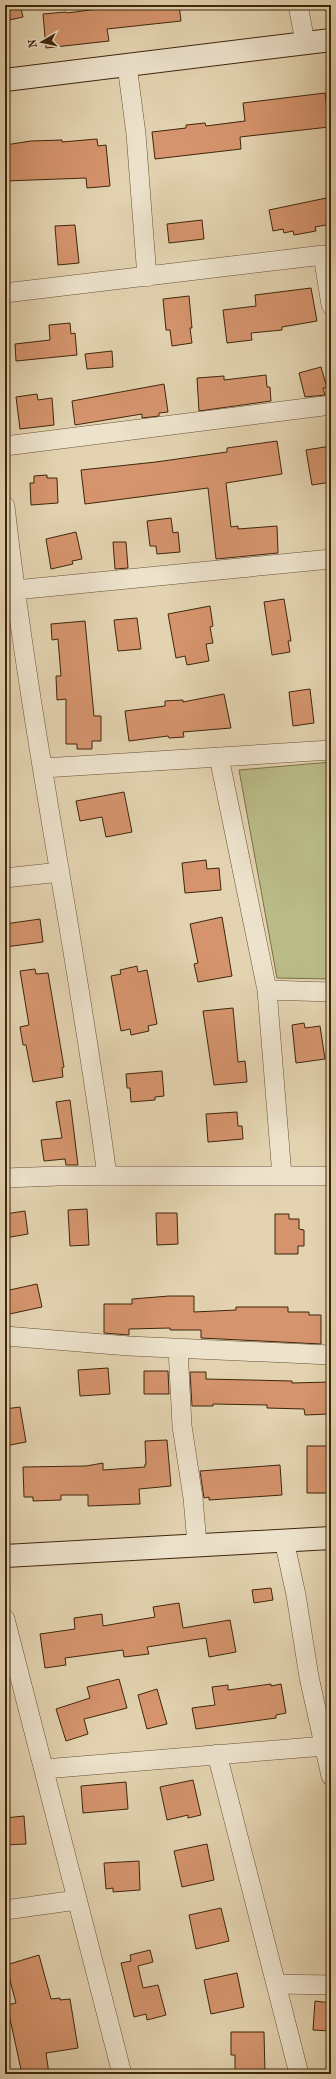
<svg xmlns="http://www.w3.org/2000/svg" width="336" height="2079" font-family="'IM FELL French Canon',serif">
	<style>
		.green { fill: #babb87; stroke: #7c7049 }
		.building { fill: #d5946d; stroke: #3f260b }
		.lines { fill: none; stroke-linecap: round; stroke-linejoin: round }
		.street-casing { stroke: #685134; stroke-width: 20 }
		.secondary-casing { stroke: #3f260b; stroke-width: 24 }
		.street { stroke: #ede2cc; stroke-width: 19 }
		.secondary { stroke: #ede2cc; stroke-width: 22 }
	</style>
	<rect width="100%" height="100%" fill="#e3d3b0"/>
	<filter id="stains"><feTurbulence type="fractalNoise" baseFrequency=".005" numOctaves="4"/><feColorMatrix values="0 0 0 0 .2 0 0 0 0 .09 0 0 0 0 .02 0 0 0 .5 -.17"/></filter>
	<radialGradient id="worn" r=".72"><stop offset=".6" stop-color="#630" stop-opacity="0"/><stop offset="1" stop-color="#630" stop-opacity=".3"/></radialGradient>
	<path class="green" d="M331 762V979L277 978 239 770Z"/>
	<path class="building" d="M5 5H20L23 17 5 21Z
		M128 5H179L181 21 107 29 109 41 46 48 43 14 66 12 67 13Z
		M325 93 329 127 240 137 241 149 155 159 152 132 186 128V125L205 123 206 126 245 121 243 103Z
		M97 139 98 146 106 145 110 186 87 188 86 178 5 181V145L31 141 62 140V142Z
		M331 197V224L315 227 316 231 294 235 293 231 284 233 283 229 273 231 269 210Z
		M202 220 204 239 169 243 167 224Z
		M75 225 79 263 58 265 55 226Z
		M311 288 317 321 282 327V330L251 333 252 340 227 343 223 310 256 306 255 295Z
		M189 296 192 328H190L192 343 172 346 170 330H166L163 299Z
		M70 323 71 334 75 333 77 355 16 361 15 344 50 340 49 325Z
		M112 351 113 367 87 369 85 354Z
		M321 367 327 388H323L325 395 305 397 299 373Z
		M266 375 267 387H270L271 401 199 411 197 378 224 376V380Z
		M164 384 168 412 159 413V416L142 418V414L75 425 72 401Z
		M37 394 38 400 52 398 54 425 20 429 16 397Z
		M277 441 282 474 226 483 231 527 238 526V529L277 526 278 553 216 559 208 488 85 504 81 470 156 462 227 452V448Z
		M331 446V482L312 485 306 450Z
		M47 475V478H57L58 503 31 505 30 483H34V476Z
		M171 518 173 533 178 532 180 552 157 554 156 546H150L147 521Z
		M76 532 82 559 72 561 73 564 51 569 46 539Z
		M113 542H126L128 568 115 569Z
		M284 599 291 641H288L290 652 272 655 264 602Z
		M210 606 213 626 210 627 213 643 206 644 209 661 187 665 185 656 176 658 168 614Z
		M137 618 141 649 118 651 114 620Z
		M85 621 94 716H101V741H92V749H77V744H66V699L57 700 56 676H61L58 639 52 640 51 624Z
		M310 689 314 723 293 726 289 692Z
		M224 694 231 728 183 732 184 737 169 738 168 736 129 741 125 711 165 706V701L183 700V702Z
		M124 792 132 832 106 837 102 817 80 821 76 801Z
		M206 860 207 869 219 868 221 890 185 893 182 863Z
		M222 917 232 976 198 982 194 964 198 963 190 924Z
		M40 919 43 942 5 947V924Z
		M137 966 138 972 147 970 157 1024 148 1026 149 1031 131 1035 130 1029 121 1031 111 976 121 974 120 970Z
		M35 969 36 974 48 973 64 1067 62 1068 63 1077 33 1082 26 1045H23L20 1027 29 1025 20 971Z
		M233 1008 238 1062 245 1061 247 1082 214 1085 203 1011Z
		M304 1023 305 1028 320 1026 325 1059 296 1063 292 1025Z
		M162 1071 164 1096 155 1097V1100L131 1102 130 1088H127L126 1074Z
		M70 1100 78 1165H66L65 1159 44 1161 41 1140 62 1138 56 1102Z
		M237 1112 238 1126H242L243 1139 208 1142 206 1114Z
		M87 1209 89 1245 70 1246 68 1210Z
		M25 1211 28 1234 5 1238V1214Z
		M156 1213H177L178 1244 157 1245Z
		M275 1214H289V1219H299V1229L304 1230V1246H298V1254H275Z
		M37 1284 42 1307 5 1315V1291Z
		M169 1296H194V1312L236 1310V1307H288V1312H309V1315H321V1344L201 1338V1330H170V1328L129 1329V1335L104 1333V1304H132V1299Z
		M108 1368 110 1394 80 1396 78 1370Z
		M144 1371H168L169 1394H144Z
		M190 1372H206V1379L292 1381V1383L331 1382 329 1414 305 1415 304 1409 267 1408V1405L213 1404V1406H192Z
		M20 1407 26 1442 5 1446V1409Z
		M167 1440 171 1486 139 1489 140 1504 88 1506V1495H61V1500L33 1501V1497H24L23 1467 86 1466 103 1463V1470L145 1467V1464H146L145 1441Z
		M307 1446H328L327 1493H307Z
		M280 1465 282 1495 209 1500V1497L204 1498 200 1471Z
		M271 1588 273 1600 254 1603 252 1590Z
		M179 1603 183 1628 230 1620 236 1652 209 1657 206 1638 147 1647 149 1654 124 1657 123 1650 65 1658 66 1665 45 1668 40 1634 75 1629 74 1618 102 1614 103 1626 155 1617 153 1607Z
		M119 1679 127 1708 84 1719 88 1734 66 1741 56 1709 90 1698 87 1687Z
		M271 1684V1686L281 1684 286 1713 276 1715V1718L196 1729 192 1708 215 1705 212 1687 228 1685V1690Z
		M157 1689 167 1724 147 1729 138 1695Z
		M193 1780 201 1815 188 1818V1815L167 1820 160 1787Z
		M126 1782 128 1809 83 1813 81 1786Z
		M24 1816 26 1844 5 1845V1818Z
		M207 1844 214 1880 182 1887 174 1851Z
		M139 1861 140 1890 113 1892V1888L106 1889 104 1863Z
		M221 1908 229 1941 196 1949 189 1915Z
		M150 1950 153 1962 138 1966 143 1988 158 1985 166 2015 147 2020 146 2014 134 2017 121 1963 131 1961 130 1955Z
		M39 1955 51 1999 60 1998V2000L70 1999 78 2048 46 2053 49 2074H22L7 2005 16 2003 6 1965Z
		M237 1973 244 2007 211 2014 204 1980Z
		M315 2001 331 2003V2031L313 2030Z
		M231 2032H264L265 2074H235V2055H231Z"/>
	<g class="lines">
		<g class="street-casing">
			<path id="street" d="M298 5 305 42
				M127 65 136 134 147 277
				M5 293 323 255 331 305
				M5 446 331 405
				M5 506C30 731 78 952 107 1176
				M5 591 331 559
				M219 757 267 990 282 1176
				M43 768 331 750
				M5 878 60 872
				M267 990 331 992
				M5 1178 58 1176H331
				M5 1336 129 1346 331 1355
				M178 1348 182 1426 193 1498 197 1544
				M284 1540 296 1595 309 1677 331 1776
				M5 1619 122 2074
				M217 1754 299 2074
				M44 1769 325 1746
				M5 1910 77 1900
				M276 1984 331 1985"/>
		</g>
		<g class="secondary-casing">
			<path id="secondary" d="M5 80 331 40
				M5 1556 331 1538"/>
		</g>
		<use href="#street" class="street"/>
		<use href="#secondary" class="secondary"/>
	</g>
	<rect width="336" height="2079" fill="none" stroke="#e3d3b0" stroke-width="20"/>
	<rect x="6" y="6" width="324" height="2067" fill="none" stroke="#3f260b" stroke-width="2"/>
	<rect x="10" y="10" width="316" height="2059" fill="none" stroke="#3f260b"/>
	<g transform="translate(42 42) rotate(261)" stroke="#ede2cc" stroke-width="3" paint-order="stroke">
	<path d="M0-3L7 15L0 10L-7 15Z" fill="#3f260b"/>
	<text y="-6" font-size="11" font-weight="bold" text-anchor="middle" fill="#3f260b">N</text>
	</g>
	<rect width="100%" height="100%" filter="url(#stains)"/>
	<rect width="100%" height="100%" fill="url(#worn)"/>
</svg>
